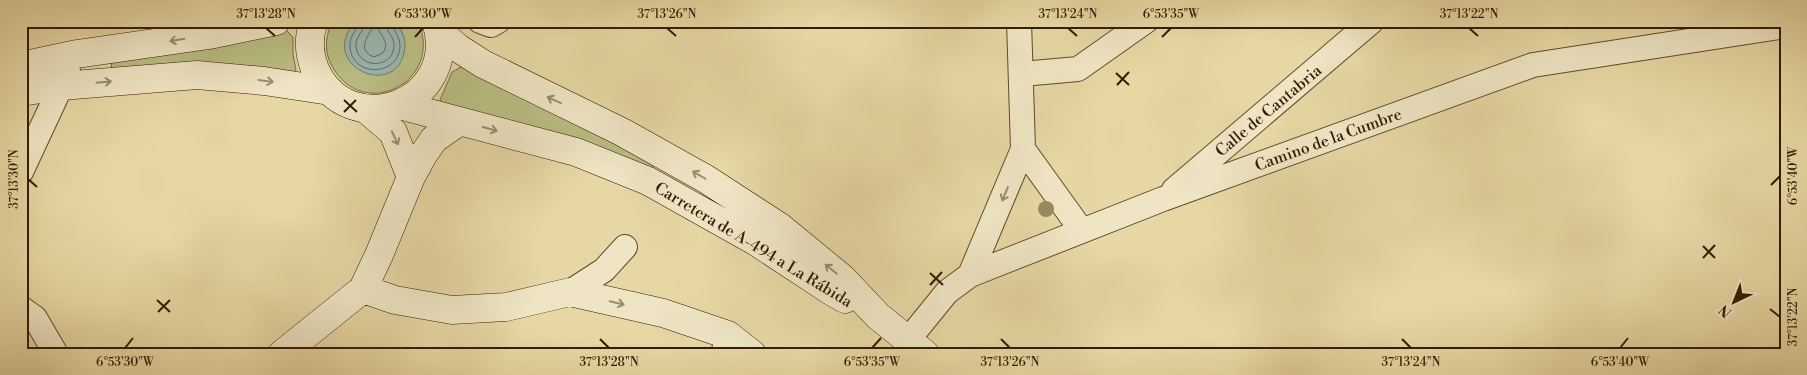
<svg xmlns="http://www.w3.org/2000/svg" width="1807" height="375" font-family="'Libre Bodoni',serif">
	<style>
		.green { fill: #b9bd83; stroke: #766c42 }
		.water { fill: #9ab7b1; stroke: #70796a }
		.lines { fill: none; stroke-linecap: round; stroke-linejoin: round }
		.shore { stroke: #666a58; stroke-width: 1 }
		.street-casing { stroke: #5f4b29; stroke-width: 26 }
		.secondary-casing { stroke: #321c00; stroke-width: 29 }
		.street { stroke: #efe5c4; stroke-width: 24 }
		.secondary { stroke: #efe5c4; stroke-width: 28 }
		.tree { fill: #998b5f }
		.oneway { stroke: #9a8b6c }
		.ticks { fill: none; stroke: #321c00; stroke-width: 2 }
		.labels { text-anchor: middle; stroke-width: 4; stroke-linejoin: round; paint-order: stroke }
		.street-label { font-size: 16px; fill: #321c00; stroke: #efe5c4 }
		.neatline { fill: none; stroke: #321c00; stroke-width: 2 }
		.ticks-label { font-size: 12px; text-anchor: middle; fill: #321c00 }
	</style>
	<rect width="100%" height="100%" fill="#e6d7a4"/>
	<filter id="stains"><feTurbulence type="fractalNoise" baseFrequency=".004" numOctaves="4"/><feColorMatrix values="0 0 0 0 .2 0 0 0 0 .09 0 0 0 0 .02 0 0 0 .5 -.17"/></filter>
	<radialGradient id="worn" r=".72"><stop offset=".6" stop-color="#630" stop-opacity="0"/><stop offset="1" stop-color="#630" stop-opacity=".3"/></radialGradient>
	<path class="green" d="M333 21H418C445 82 362 123 332 66 324 52 325 35 333 21Z
		M286 30 293 37V54L296 70 291 78 111 71 112 60Z
		M463 66 652 160 654 175 445 108 440 100 452 72Z"/>
	<path class="water" d="M356 21H394C403 31 407 40 404 53 393 100 316 64 356 21Z"/>
	<g class="lines">
		<path class="shore" d="M359 21C358 30 349 36 350 46 351 78 399 77 400 46 400 35 392 30 391 21
			M365 21C365 31 355 36 356 47 359 69 392 69 394 47 395 36 385 31 384 21
			M374 25 377 26C381 37 390 42 383 53L374 57C356 50 368 36 374 25Z"/>
		<g class="street-casing">
			<path id="street" d="M480 21 491 25 498 21
				M1022 74 1078 69 1146 21
				M1023 149 1082 231
				M21 172 68 71
				M1174 190 1372 21
				M970 275 1023 149 1019 21
				M570 292 604 270 625 247
				M21 308 35 318 56 354
				M908 340 947 292 970 275 1163 199 1533 65 1786 26
				M723 354 728 335"/>
		</g>
		<g class="secondary-casing">
			<path id="secondary" d="M314 21C308 37 309 54 315 69 347 144 462 104 436 21
				M440 32 458 48 483 64 622 132 706 179 780 227 842 278 878 316 925 354
				M21 66 77 54 209 35 276 21
				M21 92 61 86 197 75 264 81 330 91
				M399 105 576 152 648 181 755 241 831 291 845 299
				M366 109 393 132 411 177
				M363 289 395 300 452 310 506 307 570 292 663 313 728 335 752 354
				M282 354 363 289 379 255 411 177 423 155 434 139 460 121"/>
		</g>
		<use href="#street" class="street"/>
		<use href="#secondary" class="secondary"/>
	</g>
	<circle class="tree" cx="1046" cy="209" r="8"/>
	<defs><path id="oneway-shaft" d="M-6 0H5M1.5-3L5.5 0L1.5 3" fill="none" stroke-width="1.6" stroke-linecap="round" stroke-linejoin="round" transform="scale(1.25)"/></defs>
	<g class="oneway">
		<use href="#oneway-shaft" transform="translate(177 40) rotate(171)"/>
		<use href="#oneway-shaft" transform="translate(266 81) rotate(8)"/>
		<use href="#oneway-shaft" transform="translate(104 82) rotate(-5)"/>
		<use href="#oneway-shaft" transform="translate(554 100) rotate(-155)"/>
		<use href="#oneway-shaft" transform="translate(490 129) rotate(15)"/>
		<use href="#oneway-shaft" transform="translate(395 138) rotate(65)"/>
		<use href="#oneway-shaft" transform="translate(699 175) rotate(-150)"/>
		<use href="#oneway-shaft" transform="translate(1005 194) rotate(113)"/>
		<use href="#oneway-shaft" transform="translate(831 269) rotate(-141)"/>
		<use href="#oneway-shaft" transform="translate(617 303) rotate(13)"/>
	</g>
	<path class="ticks" d="M266 28 275 36M667 28 676 36M1068 28 1077 36M1469 28 1478 36M415 37 423 28M1162 37 1171 28M1116 73 1129 85M1117 85 1129 72M344 100 357 112M344 112 356 100M28 179 37 187M1771 185 1780 176M1703 246 1715 258M1703 258 1715 245M930 273 943 285M930 285 942 272M157 300 170 312M1770 309 1780 317M158 312 170 300M600 339 609 348M1001 339 1010 348M1402 339 1411 348M125 348 133 338M872 348 881 338M1620 348 1628 338"/>
	<g class="labels">
		<g class="street-label">
			<text transform="translate(1268 110) rotate(-40)" y="6">Calle de Cantabria</text>
			<text transform="translate(1328 139) rotate(-20)" y="6">Camino de la Cumbre</text>
			<text transform="translate(754 244) rotate(31)" y="6">Carretera de A-494 a La Rábida</text>
		</g>
	</g>
	<rect width="1807" height="375" fill="none" stroke="#e6d7a4" stroke-width="55"/>
	<g transform="translate(1734 302) rotate(223)" stroke="#efe5c4" stroke-width="4" paint-order="stroke">
	<path d="M0-4L9 19L0 12L-9 19Z" fill="#321c00"/>
	<text y="-8" font-size="14" font-weight="bold" text-anchor="middle" fill="#321c00">N</text>
	</g>
	<rect x="28" y="28" width="1752" height="320" class="neatline"/>
	<g class="ticks-label">
		<text x="266" y="18">37°13'28"N</text>
		<text x="423" y="18">6°53'30"W</text>
		<text x="667" y="18">37°13'26"N</text>
		<text x="1068" y="18">37°13'24"N</text>
		<text x="1171" y="18">6°53'35"W</text>
		<text x="1469" y="18">37°13'22"N</text>
		<text transform="translate(1793 176) rotate(-90)" y="4">6°53'40"W</text>
		<text transform="translate(14 179) rotate(-90)" y="4">37°13'30"N</text>
		<text transform="translate(1793 317) rotate(-90)" y="4">37°13'22"N</text>
		<text x="125" y="366">6°53'30"W</text>
		<text x="609" y="366">37°13'28"N</text>
		<text x="872" y="366">6°53'35"W</text>
		<text x="1010" y="366">37°13'26"N</text>
		<text x="1411" y="366">37°13'24"N</text>
		<text x="1620" y="366">6°53'40"W</text>
	</g>
	<rect width="100%" height="100%" filter="url(#stains)"/>
	<rect width="100%" height="100%" fill="url(#worn)"/>
</svg>
